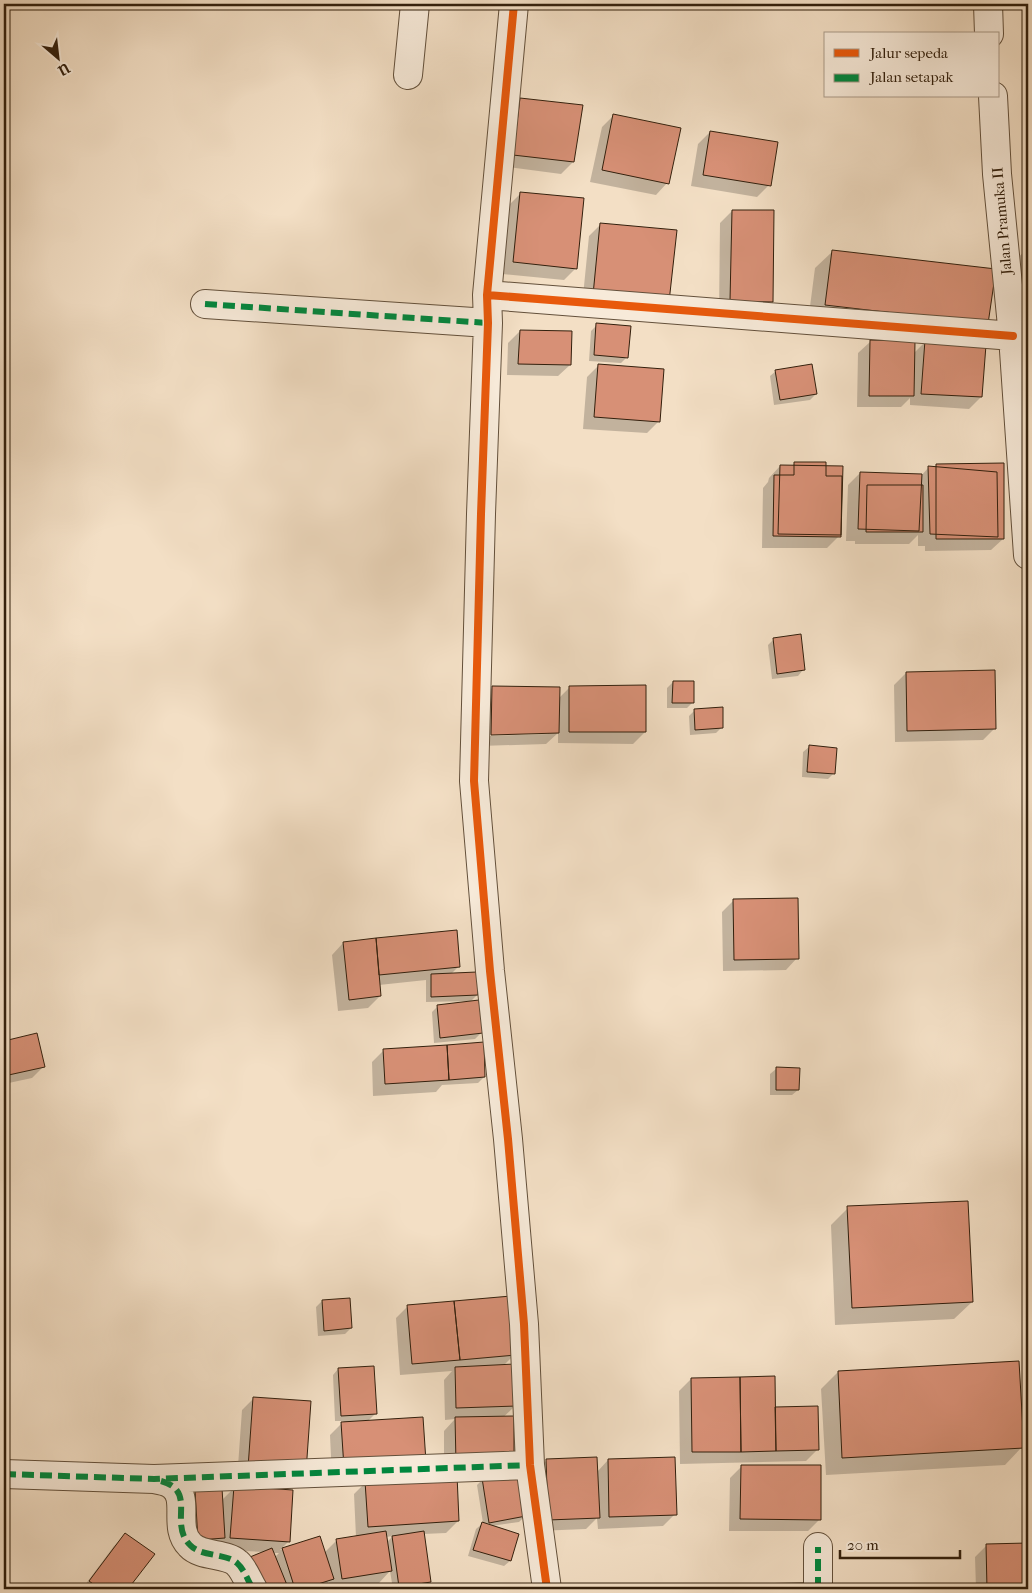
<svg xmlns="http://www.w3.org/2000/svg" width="1032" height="1593" font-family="'IM FELL French Canon',serif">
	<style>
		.shadow { fill: #0003; fill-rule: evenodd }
		.building { fill: #d79076; stroke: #33200d }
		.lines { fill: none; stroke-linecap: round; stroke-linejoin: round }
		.minor-casing { stroke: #63503b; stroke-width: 30 }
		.minor { stroke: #f7ead9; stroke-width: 28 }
		.quiet { stroke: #00873e; stroke-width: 6; stroke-dasharray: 12 6; stroke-linecap: butt }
		.cycleway-casing { stroke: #f7ead9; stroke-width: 11 }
		.cycleway { stroke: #e8590c; stroke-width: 8 }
		.labels { text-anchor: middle; stroke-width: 4.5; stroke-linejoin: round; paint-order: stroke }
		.street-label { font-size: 15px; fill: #33200d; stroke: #f7ead9 }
	</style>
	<rect width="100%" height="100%" fill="#f3dfc5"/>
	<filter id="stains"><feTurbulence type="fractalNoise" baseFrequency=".004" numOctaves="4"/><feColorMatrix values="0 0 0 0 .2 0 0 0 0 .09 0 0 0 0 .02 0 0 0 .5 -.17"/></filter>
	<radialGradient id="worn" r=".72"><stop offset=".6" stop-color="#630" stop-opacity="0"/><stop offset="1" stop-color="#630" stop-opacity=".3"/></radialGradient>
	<path class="shadow" d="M521 99 573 162 561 174 501 166 509 111Z
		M614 115 667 183 656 195 590 182 602 127Z
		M710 132 769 185 757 197 691 186 698 144Z
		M521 193 576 268 564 280 502 274 509 205Z
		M732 211 772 301 760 313H719L720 223Z
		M601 224 676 232 582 306 589 236Z
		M1028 247V292H1017V259Z
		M833 251 987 324 808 322 815 268Z
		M1021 311H1028V345H1017Z
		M597 325 627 357 621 363 589 361 591 331Z
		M520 331 570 365 558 376 507 375 508 343Z
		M926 341 984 346 981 397 969 409 910 405V398L901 407H857L858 353 870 342 914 353Z
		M599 365 659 421 647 433 583 429 587 377Z
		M776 371 816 394 810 400 774 405 770 376Z
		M795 463 839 536 827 548H762L763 488 768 482 769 478 780 466 791 467Z
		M937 465 1003 539 991 550 925 551V546H918V535L909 544H855V541H846L848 485 860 473 921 476 928 468H933Z
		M774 639 803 670 798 676 772 679 768 645Z
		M906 673 995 728 983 740 895 742 894 685Z
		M673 682 693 702 687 708H667V688Z
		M493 687 559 698 570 687 645 732 633 744 558 743V733L546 744 480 746 481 699ZM548 732V734L485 736V734Z
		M695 710 722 727 716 733 690 735 689 716Z
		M809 747 834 773 828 779 802 777 803 752Z
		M734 900 797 958 786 970 723 971 722 912Z
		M343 943 459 966 450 975 477 995 471 1001 426 1002V980L379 985 380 996 368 1008 338 1011 332 955Z
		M438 1006 481 1033 475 1039 434 1043 432 1012Z
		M37 1034 44 1066 32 1078 4 1084V1042Z
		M384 1050 484 1077 478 1083 442 1085 436 1092 373 1096 372 1062Z
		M776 1069 798 1090 792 1095H770V1074Z
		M848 1208 972 1302 954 1319 835 1325 831 1225Z
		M322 1301 351 1328 345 1334 318 1336 316 1307Z
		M408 1306 514 1355 503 1366 515 1406 444 1474V1431L455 1419 445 1420 444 1380 452 1371 400 1375 396 1318Z
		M338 1369 376 1413 368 1421 332 1480 330 1435 344 1421H335L333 1375Z
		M838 1372 1022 1447 1005 1465 826 1475 821 1389Z
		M691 1379 773 1408 818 1449 806 1461 680 1464 679 1391Z
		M254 1398 304 1472 237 1480 242 1410Z
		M547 1460 597 1472 608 1460 675 1514 663 1526 598 1529 597 1518 586 1529 537 1531 535 1472Z
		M742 1466 820 1519 808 1531H729L730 1478Z
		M483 1479 525 1516 519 1522 491 1526 518 1534 510 1561 504 1566 468 1556 476 1529 483 1523 477 1485Z
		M366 1482 458 1521 446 1533 423 1534 429 1582 423 1588 393 1589 390 1571 379 1583 337 1589H330L329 1582 322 1589H255L265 1552 219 1550 193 1546 190 1497 196 1491 221 1501 234 1488 289 1541 280 1550 319 1537 324 1553 337 1540 356 1537 354 1494ZM393 1536 387 1542 386 1537ZM272 1553H279L274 1558Z
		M126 1534 153 1554 127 1589H82L114 1546Z
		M1027 1544 1028 1589H976L975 1557 987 1545Z
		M804 1584V1589H681L684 1586Z"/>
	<path class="building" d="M520 98 583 105 574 162 513 155Z
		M613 114 681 128 669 184 602 170Z
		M710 131 778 142 771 186 703 175Z
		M520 192 584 198 577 269 513 262Z
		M732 210H774L773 302 730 301Z
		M600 223 677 230 669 302 593 295Z
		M832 250 996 269 988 324 825 305Z
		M1021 309H1028V340H1022Z
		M596 323 631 326 628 358 594 355Z
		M520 330 572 331 571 365 518 364Z
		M870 340 915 341 914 396H869Z
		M925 340 986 345 982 397 921 394Z
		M598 364 664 369 660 422 594 417Z
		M812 364 817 394 780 400 775 370Z
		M794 462H826V476H842L841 537 773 536 774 475H794Z
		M1004 463V539H936V464Z
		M780 465 843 466 841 535 778 534Z
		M928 466 997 472 998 537 930 534Z
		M860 472 922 474 919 531 858 529Z
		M867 485H923V532H866Z
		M801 634 805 670 777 674 773 638Z
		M995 670 996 729 907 731 906 672Z
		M673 681H694V703H672Z
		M646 685V732H569V686Z
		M492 686 560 687 559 733 491 735Z
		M723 707V728L695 730 694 709Z
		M809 745 837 748 835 774 807 772Z
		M798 898 799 959 734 960 733 899Z
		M457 930 460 967 379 975 376 938Z
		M376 938 381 996 349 1000 343 942Z
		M477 972 478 995 431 997V974Z
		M479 1000 483 1033 440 1038 437 1005Z
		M37 1033 45 1067 4 1076V1041Z
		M484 1042 485 1077 449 1080 447 1045Z
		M447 1045 449 1080 385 1084 383 1049Z
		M776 1067 800 1068 799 1090H776Z
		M968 1201 973 1302 852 1308 847 1206Z
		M511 1296 516 1355 460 1360 454 1301Z
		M350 1298 352 1328 324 1331 322 1300Z
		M454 1301 460 1360 412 1364 407 1305Z
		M1019 1361 1024 1448 842 1458 838 1371Z
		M515 1364 517 1406 456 1408 455 1367Z
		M374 1366 377 1414 341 1416 338 1368Z
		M775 1376 776 1451 741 1452 740 1377Z
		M740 1377 741 1452H692L691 1378Z
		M253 1397 311 1401 306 1472 248 1468Z
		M818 1406 819 1450 776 1451 775 1407Z
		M514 1416V1462L456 1463 455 1417Z
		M423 1417 426 1462 344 1468 341 1422Z
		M597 1457 600 1518 548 1520 546 1459Z
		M675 1457 677 1515 609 1517 608 1459Z
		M741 1465H821V1520L740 1519Z
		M519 1471 526 1516 489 1523 482 1478Z
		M457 1475 459 1521 368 1527 365 1481Z
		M234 1486 293 1490 290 1542 230 1538Z
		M222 1488 225 1538 198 1540 195 1490Z
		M482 1522 519 1534 511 1561 473 1550Z
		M386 1531 392 1571 342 1579 336 1539Z
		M424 1531 431 1582 399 1587 392 1536Z
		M125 1533 155 1554 128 1589H100L89 1581Z
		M320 1536 334 1579 302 1589H295L282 1548Z
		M1028 1543V1589H987L986 1544Z
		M272 1548 287 1585 276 1589H262L250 1557Z
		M805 1583V1589H684V1585Z"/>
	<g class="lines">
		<g class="minor-casing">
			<path id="minor" d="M514 4 487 295 488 323 481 514 474 781 490 971 508 1139 524 1324 530 1465 547 1589
				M988 4 989 34
				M408 75 415 4
				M993 96 997 174 1013 336 1028 555
				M487 295 1013 336
				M205 304 488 323
				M4 1474 154 1479 530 1465
				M154 1479C159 1480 167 1481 172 1485 191 1498 172 1527 190 1545 201 1557 226 1553 237 1563 244 1569 248 1581 253 1589
				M818 1589V1547"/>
		</g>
		<use href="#minor" class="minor"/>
		<path class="quiet" d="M205 304 488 323
			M4 1474 154 1479 530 1465
			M161 1481C198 1491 168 1523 190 1545 201 1557 226 1553 237 1563 244 1569 248 1581 253 1589
			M818 1589V1547"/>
		<g class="cycleway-casing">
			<path id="cycleway" d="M514 4 487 295 488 323 481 514 474 781 490 971 508 1139 524 1324 530 1465 547 1589
				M487 295 1013 336"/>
		</g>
		<use href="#cycleway" class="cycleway"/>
	</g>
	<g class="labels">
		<g class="street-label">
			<text transform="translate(1002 221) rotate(-95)" y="5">Jalan Pramuka II</text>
		</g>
	</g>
	<rect width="1032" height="1593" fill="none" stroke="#f3dfc5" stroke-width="20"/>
	<rect x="5" y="5" width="1022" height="1583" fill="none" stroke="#33200d" stroke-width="2.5"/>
	<rect x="10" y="10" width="1012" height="1573" fill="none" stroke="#33200d"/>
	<rect x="824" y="32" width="175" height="65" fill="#f7ead9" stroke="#a99987"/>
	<rect x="834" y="49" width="25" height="8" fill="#e8590c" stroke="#a99987"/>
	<text x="870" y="58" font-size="15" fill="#33200d">Jalur sepeda</text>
	<rect x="834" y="74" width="25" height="8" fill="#00873e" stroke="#a99987"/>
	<text x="870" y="82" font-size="15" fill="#33200d">Jalan setapak</text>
	<g transform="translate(58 58) rotate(152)" stroke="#f7ead9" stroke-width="4" paint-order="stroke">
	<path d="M0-4L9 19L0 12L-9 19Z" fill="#33200d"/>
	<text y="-8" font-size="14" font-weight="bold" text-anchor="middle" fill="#33200d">U</text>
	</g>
	<path d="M840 1550v8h120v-8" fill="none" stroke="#33200d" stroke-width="2.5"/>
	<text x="847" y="1550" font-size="15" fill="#33200d" stroke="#f7ead9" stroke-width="4" paint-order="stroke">20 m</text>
	<rect width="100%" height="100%" filter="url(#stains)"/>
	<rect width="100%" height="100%" fill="url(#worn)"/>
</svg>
